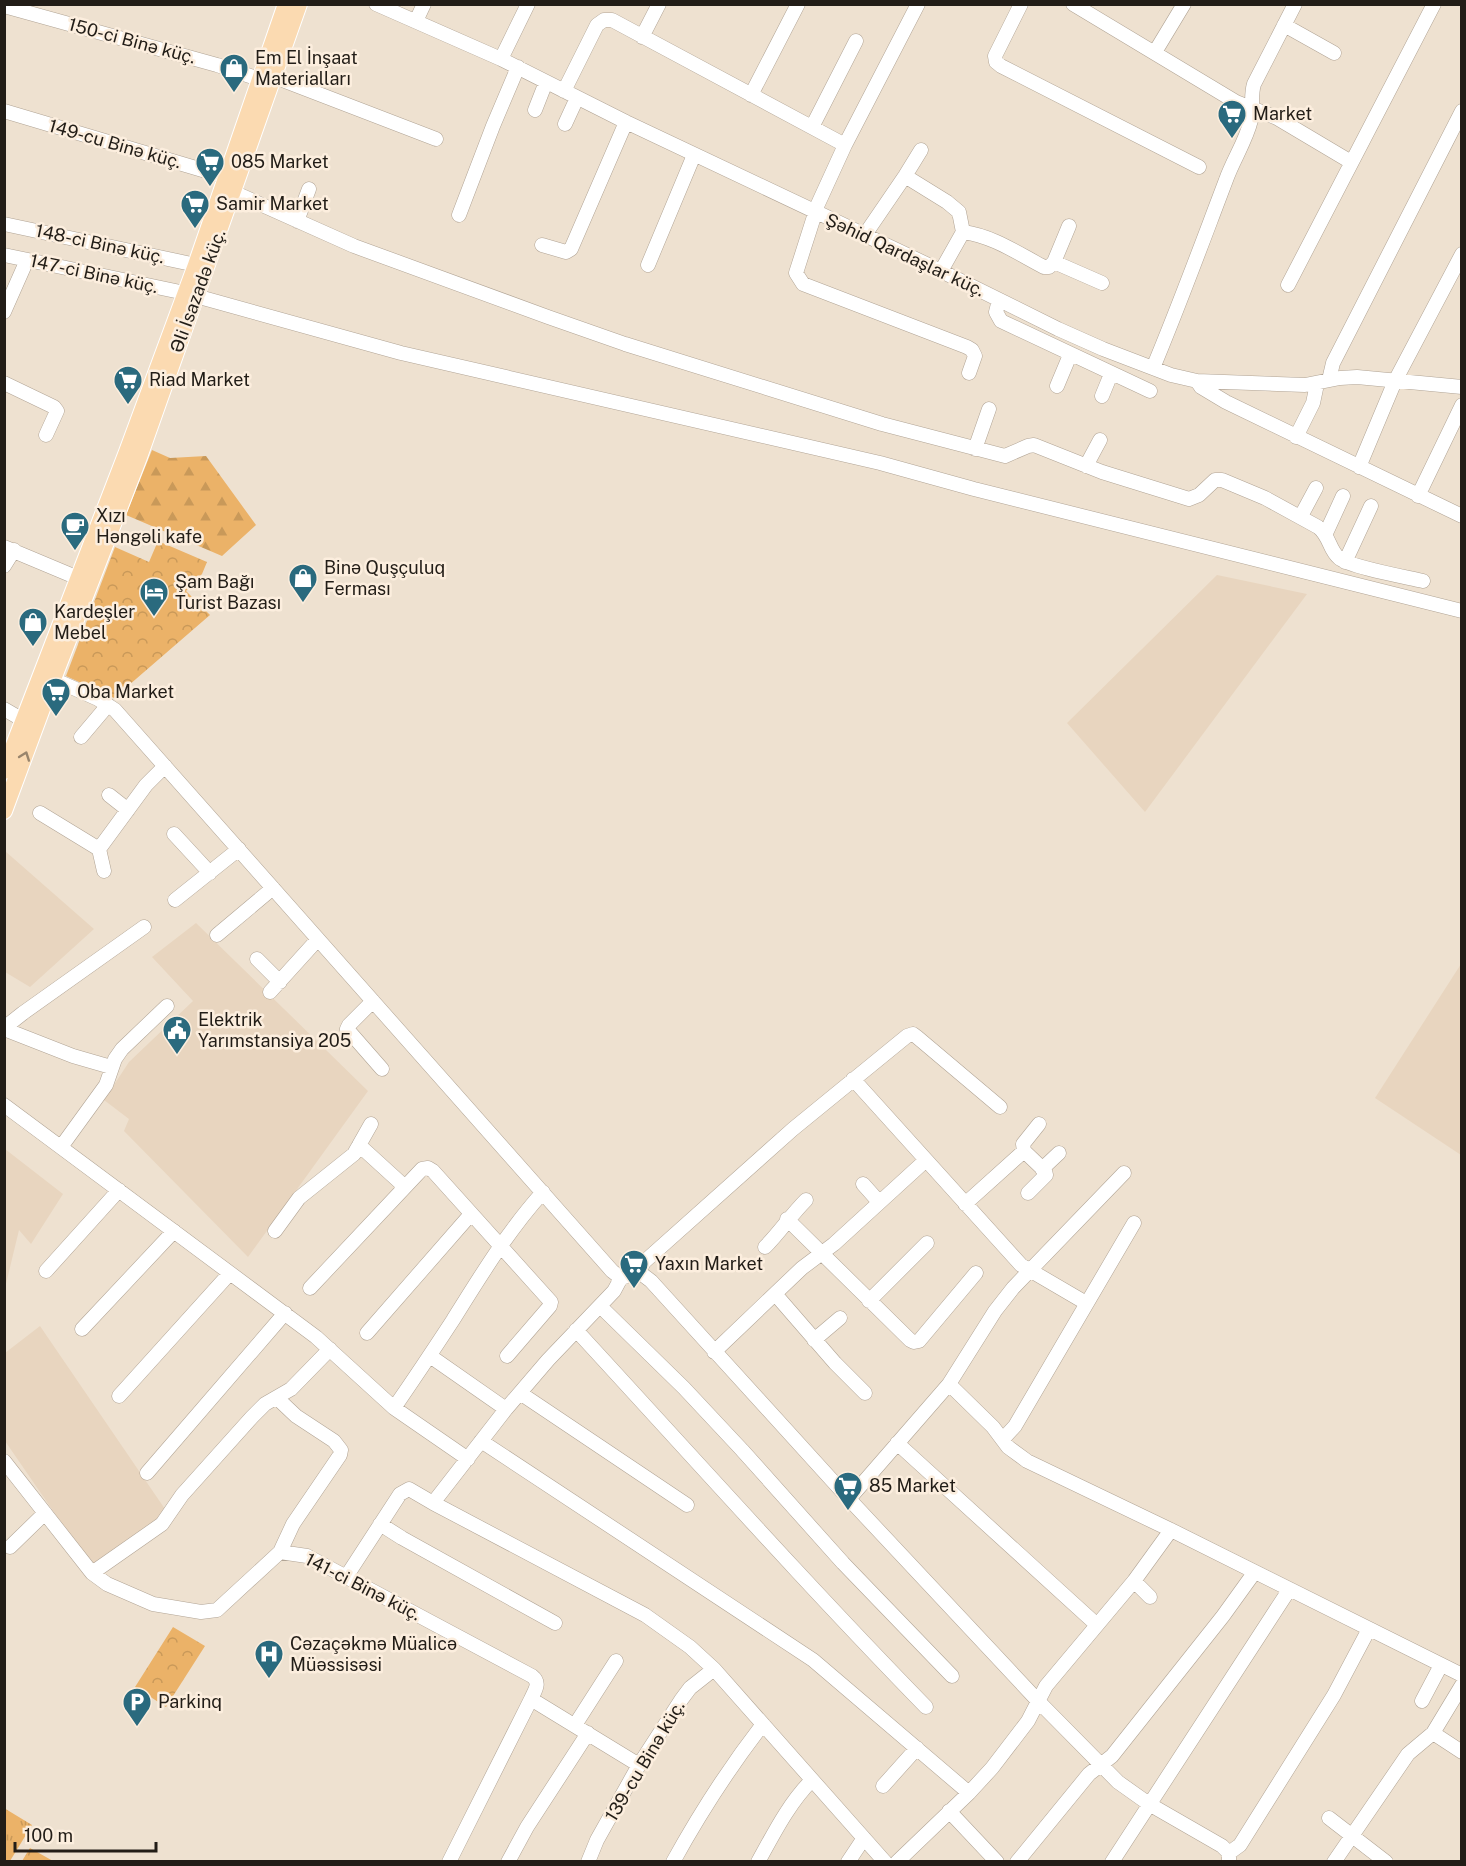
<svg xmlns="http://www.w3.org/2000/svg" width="1466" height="1866" font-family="'Public Sans',sans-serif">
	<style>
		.built { fill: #e8d5bf }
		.grass { fill: url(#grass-tufts) }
		.forest { fill: url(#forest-firs) }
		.park { fill: url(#park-crowns) }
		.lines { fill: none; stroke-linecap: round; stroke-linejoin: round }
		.minor-casing { stroke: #b1a495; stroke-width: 15 }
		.major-casing { stroke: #fff; stroke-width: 18 }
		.minor { stroke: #fff; stroke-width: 14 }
		.major { stroke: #fbdab1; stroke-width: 16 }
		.oneway { stroke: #99856c }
		.labels { text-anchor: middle; stroke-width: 5; stroke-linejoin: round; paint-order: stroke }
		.street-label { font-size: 18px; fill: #221d17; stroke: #fceede }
		.poi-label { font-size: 18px; fill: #221d17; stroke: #fceede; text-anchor: start }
	</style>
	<defs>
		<pattern id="grass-tufts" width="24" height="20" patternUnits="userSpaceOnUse" patternTransform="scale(1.5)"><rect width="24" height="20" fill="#ebb268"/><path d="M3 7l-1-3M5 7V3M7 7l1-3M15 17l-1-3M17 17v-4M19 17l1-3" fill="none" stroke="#c99959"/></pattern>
		<pattern id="forest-firs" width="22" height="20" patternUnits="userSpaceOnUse" patternTransform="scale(1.5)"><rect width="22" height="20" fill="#ebb268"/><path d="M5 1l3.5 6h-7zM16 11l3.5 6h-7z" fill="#c99959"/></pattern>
		<pattern id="park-crowns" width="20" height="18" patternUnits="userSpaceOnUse" patternTransform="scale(1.5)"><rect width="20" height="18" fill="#ebb268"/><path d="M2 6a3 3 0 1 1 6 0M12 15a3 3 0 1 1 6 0" fill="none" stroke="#c99959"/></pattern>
	</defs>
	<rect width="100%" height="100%" fill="#eee1d0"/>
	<path class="built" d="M1217 575 1307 594 1145 812 1067 723Z
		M5 851 94 929 30 987 5 972Z
		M196 923 368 1091 248 1257 124 1131 129 1119 104 1100 129 1062 193 1001 152 957Z
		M1461 964V1155L1375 1098Z
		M5 1149 63 1194 31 1244 19 1230 5 1288Z
		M40 1326 167 1512 91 1566 5 1441V1353Z"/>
	<path class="grass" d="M4 1808 32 1825 10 1861H5Z
		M30 1848 53 1861H22Z"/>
	<path class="forest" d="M152 450 170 458 206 456 256 525 222 556 126 515Z"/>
	<path class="park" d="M158 541 207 562 202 574 186 591 210 615 114 698 66 676 115 547 149 562Z
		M173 1627 205 1646 166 1707 135 1687Z"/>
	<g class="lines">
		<g class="minor-casing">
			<path id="minor" d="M376 4 501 59 626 122 941 271 1058 329 1103 349 1171 375 1197 381 1305 385 1340 378 1357 377 1462 387
				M918 4 845 145 818 204 796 273 803 284 967 347 972 350 975 356 969 373
				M1021 4 995 56 996 62 1001 66 1199 167
				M1073 4 1236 102 1277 118 1351 162
				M4 6 217 65 259 79
				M416 21 424 4
				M1284 25 1334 53
				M642 37 659 4
				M1155 52 1184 4
				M501 59 528 4
				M272 76 436 139
				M564 91 597 25 604 20H612L845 145
				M751 95 798 4
				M535 110 546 82
				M4 111 226 177
				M565 124 577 98
				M812 127 856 41
				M905 176 947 202 959 212 963 232
				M233 192 354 246 548 317 625 344 882 424 1005 456 1028 446 1034 445 1102 472 1189 499 1199 495 1215 480H1222L1265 498 1318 527C1330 536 1329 550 1339 558 1350 567 1406 577 1423 581
				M459 215 493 126 518 67
				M297 221 309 189
				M4 224 196 265
				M864 236 905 176 921 150
				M542 245 566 252 571 249 626 122
				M4 255 185 293 401 353 880 463 974 489 1462 611
				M1054 262 1069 226
				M648 265 694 155
				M941 271 963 232C993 236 1017 253 1044 267H1049L1054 262 1102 283
				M1288 285 1434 4
				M999 300 996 312 1001 321 1150 391
				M4 312 27 260
				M1153 368C1179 306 1202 243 1226 180 1233 160 1246 141 1251 120 1254 108 1250 97 1254 84L1295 4
				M1329 380 1333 363 1462 111
				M1197 381 1201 387 1226 402 1462 516
				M4 383 54 407 57 411 46 435
				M1057 386 1070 355
				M1102 396 1111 374
				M1296 437 1313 403 1317 384
				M975 449 989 409
				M1086 466 1100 440
				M1359 467 1395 381 1462 254
				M1418 496 1462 405
				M1301 516 1316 488
				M1326 533 1343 496
				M4 547 78 578
				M1345 562 1371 506
				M4 566 14 550
				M53 679 98 699 115 710 612 1271 621 1278 639 1272 651 1281 849 1499 1039 1702 1118 1782 1149 1804 1222 1846 1229 1853V1862
				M4 709 23 720
				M81 737 108 705
				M109 795 128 810
				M40 813 99 849 146 785 165 766
				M174 834 210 873
				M99 849 104 871
				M175 900 239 849
				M217 935 273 888
				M257 959 280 982
				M270 992 318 939
				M373 1001 349 1025 347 1029 382 1069
				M4 1028 23 1013 144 927
				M4 1029 73 1056 111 1067
				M853 1079 1021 1265 1086 1303
				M4 1105 316 1337 394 1408 468 1459
				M359 1145 404 1186
				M61 1147 106 1085 115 1059 122 1049 167 1006
				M1024 1151 1023 1144 1039 1124
				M1042 1169 1059 1153
				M863 1184 879 1202
				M965 1204 1024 1151 1045 1171 1046 1175 1028 1193
				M787 1219 910 1340 914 1342 919 1341 976 1273
				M275 1231 299 1198 354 1154 371 1124
				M765 1247C780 1232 791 1215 806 1200
				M46 1271 119 1190
				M639 1272 644 1262 793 1129 907 1036 913 1034 917 1037 1000 1107
				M310 1288 422 1169 428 1168 433 1171 551 1302 550 1306 507 1356
				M776 1295 835 1363 865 1393
				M869 1301 927 1243
				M600 1306 684 1388 742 1450 843 1563 952 1676
				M82 1329 174 1231
				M576 1330C692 1456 806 1584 926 1707
				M367 1333 471 1214
				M814 1340 840 1318
				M714 1352 802 1268 834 1244 926 1160
				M430 1356 506 1409
				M949 1384 993 1427 1008 1447 1027 1461 1171 1530 1462 1675
				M520 1393 687 1505
				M119 1396 230 1273
				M277 1398 296 1416 334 1441 341 1450 340 1455 293 1524 280 1552
				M394 1408C414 1379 434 1349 453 1320 481 1275 508 1231 543 1192
				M1003 1439 1015 1426 1134 1223
				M481 1441 813 1660 969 1793
				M897 1443 1097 1625
				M4 1461 92 1573 107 1584 153 1604 201 1612 217 1610 280 1552 307 1556 532 1676C541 1683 535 1690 531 1699L639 1765
				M147 1473 285 1313
				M849 1499 949 1384 995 1311 1013 1288 1124 1173
				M433 1503 506 1409 548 1360 614 1291 621 1278
				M380 1524 402 1538 555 1623
				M10 1547 45 1513
				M92 1573 162 1524 182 1495 252 1417 265 1404 291 1389 330 1349
				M346 1577 400 1494 409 1489 433 1503 645 1615 690 1647 714 1669 885 1862
				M1134 1581 1150 1597
				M1422 1701 1441 1665
				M575 1725 616 1661
				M1433 1733 1462 1752
				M883 1786 917 1748
				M949 1811 997 1862
				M1329 1818 1386 1862
				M1229 1853 1240 1845 1334 1695 1369 1629
				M449 1862 531 1699
				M508 1862 527 1827 588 1733
				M588 1862 597 1840 639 1765 681 1700 690 1688 714 1669
				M673 1862C700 1813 729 1768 763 1724
				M758 1862C774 1833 789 1803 812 1780
				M848 1862 864 1838
				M897 1862 969 1793 992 1768 1028 1721 1046 1686 1134 1581 1171 1530
				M1017 1862 1089 1774 1112 1756 1223 1616 1254 1573
				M1112 1862 1289 1590
				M1334 1862 1408 1754 1433 1733 1462 1685"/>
		</g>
		<g class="major-casing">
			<path id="major" d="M4 771 127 452 196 265 286 4
				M4 811 53 679 139 457 299 4"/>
		</g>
		<use href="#minor" class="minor"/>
		<use href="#major" class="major"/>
	</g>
	<defs><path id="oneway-chevron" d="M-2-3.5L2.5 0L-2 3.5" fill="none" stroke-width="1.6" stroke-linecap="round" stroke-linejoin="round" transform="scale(1.5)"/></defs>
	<use class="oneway" href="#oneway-chevron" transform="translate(25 756) rotate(-70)"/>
	<defs>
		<g id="shop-pin" transform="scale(1.5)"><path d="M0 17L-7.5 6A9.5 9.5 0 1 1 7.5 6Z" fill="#2a6a7e" stroke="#fceede"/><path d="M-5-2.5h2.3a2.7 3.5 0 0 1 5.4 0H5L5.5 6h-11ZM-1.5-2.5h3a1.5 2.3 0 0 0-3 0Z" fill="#fff"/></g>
		<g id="supermarket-pin" transform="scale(1.5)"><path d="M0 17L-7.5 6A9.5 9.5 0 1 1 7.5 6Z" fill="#2a6a7e" stroke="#fceede"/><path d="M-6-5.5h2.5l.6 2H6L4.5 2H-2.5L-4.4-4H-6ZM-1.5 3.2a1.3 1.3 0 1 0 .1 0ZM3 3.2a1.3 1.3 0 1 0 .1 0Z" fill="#fff"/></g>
		<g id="cafe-pin" transform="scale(1.5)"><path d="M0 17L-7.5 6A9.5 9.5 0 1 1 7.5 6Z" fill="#2a6a7e" stroke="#fceede"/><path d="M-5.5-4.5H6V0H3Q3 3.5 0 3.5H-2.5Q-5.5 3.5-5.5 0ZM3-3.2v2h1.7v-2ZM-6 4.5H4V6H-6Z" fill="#fff"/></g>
		<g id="hotel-pin" transform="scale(1.5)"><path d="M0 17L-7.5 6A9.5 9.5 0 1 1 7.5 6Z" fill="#2a6a7e" stroke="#fceede"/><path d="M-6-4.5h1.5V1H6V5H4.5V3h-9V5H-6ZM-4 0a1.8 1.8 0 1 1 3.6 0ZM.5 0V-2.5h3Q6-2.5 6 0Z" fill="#fff"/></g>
		<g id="civic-pin" transform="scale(1.5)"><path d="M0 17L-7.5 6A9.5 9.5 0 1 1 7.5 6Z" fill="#2a6a7e" stroke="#fceede"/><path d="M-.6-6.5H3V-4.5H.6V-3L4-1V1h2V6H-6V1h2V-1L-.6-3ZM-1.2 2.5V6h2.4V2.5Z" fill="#fff"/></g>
		<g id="hospital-pin" transform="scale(1.5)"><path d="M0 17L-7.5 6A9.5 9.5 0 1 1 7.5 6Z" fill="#2a6a7e" stroke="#fceede"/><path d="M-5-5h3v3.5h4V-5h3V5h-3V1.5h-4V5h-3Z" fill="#fff"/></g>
		<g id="parking-pin" transform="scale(1.5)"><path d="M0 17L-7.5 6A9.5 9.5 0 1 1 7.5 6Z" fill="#2a6a7e" stroke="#fceede"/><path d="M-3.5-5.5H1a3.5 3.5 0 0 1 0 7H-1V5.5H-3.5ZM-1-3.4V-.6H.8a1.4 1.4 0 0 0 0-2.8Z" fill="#fff"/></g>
	</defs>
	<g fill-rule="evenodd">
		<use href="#shop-pin" x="234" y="68"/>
		<use href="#supermarket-pin" x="1232" y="114"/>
		<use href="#supermarket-pin" x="210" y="162"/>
		<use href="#supermarket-pin" x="195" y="204"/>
		<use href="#supermarket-pin" x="128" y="380"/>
		<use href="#cafe-pin" x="75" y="526"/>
		<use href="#shop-pin" x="303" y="578"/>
		<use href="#hotel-pin" x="154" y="592"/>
		<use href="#shop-pin" x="33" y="622"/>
		<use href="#supermarket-pin" x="56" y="692"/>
		<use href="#civic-pin" x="177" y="1030"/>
		<use href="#supermarket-pin" x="634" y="1264"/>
		<use href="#supermarket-pin" x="848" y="1486"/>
		<use href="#hospital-pin" x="269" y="1654"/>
		<use href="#parking-pin" x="137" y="1702"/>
	</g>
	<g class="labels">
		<g class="street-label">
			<text transform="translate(132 41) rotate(15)" y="6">150-ci Binə küç.</text>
			<text transform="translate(115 144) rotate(16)" y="6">149-cu Binə küç.</text>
			<text transform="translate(100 244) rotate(12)" y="6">148-ci Binə küç.</text>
			<text transform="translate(905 255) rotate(25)" y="6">Şəhid Qardaşlar küç.</text>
			<text transform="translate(94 274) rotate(12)" y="6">147-ci Binə küç.</text>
			<text transform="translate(198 291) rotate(-70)" y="6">Əli İsazadə küç.</text>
			<text transform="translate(363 1587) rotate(27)" y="6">141-ci Binə küç.</text>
			<text transform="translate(645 1761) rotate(-59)" y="6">139-cu Binə küç.</text>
		</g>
		<g class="poi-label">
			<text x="255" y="64">Em El İnşaat<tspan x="255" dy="21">Materialları</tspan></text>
			<text x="1253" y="120">Market</text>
			<text x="231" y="168">085 Market</text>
			<text x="216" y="210">Samir Market</text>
			<text x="149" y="386">Riad Market</text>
			<text x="96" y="522">Xızı<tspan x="96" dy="21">Həngəli kafe</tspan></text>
			<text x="324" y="574">Binə Quşçuluq<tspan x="324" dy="21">Ferması</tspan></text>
			<text x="175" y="588">Şam Bağı<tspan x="175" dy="21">Turist Bazası</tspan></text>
			<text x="54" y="618">Kardeşler<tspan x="54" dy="21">Mebel</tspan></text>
			<text x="77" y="698">Oba Market</text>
			<text x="198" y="1026">Elektrik<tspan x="198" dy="21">Yarımstansiya 205</tspan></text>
			<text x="655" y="1270">Yaxın Market</text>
			<text x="869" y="1492">85 Market</text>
			<text x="290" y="1650">Cəzaçəkmə Müalicə<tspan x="290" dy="21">Müəssisəsi</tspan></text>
			<text x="158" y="1708">Parkinq</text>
		</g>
	</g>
	<rect width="1466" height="1866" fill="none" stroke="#221d17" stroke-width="12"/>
	<path d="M15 1842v9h141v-9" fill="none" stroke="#221d17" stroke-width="3"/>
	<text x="24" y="1842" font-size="18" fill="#221d17" stroke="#fceede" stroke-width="4.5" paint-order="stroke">100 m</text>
</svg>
